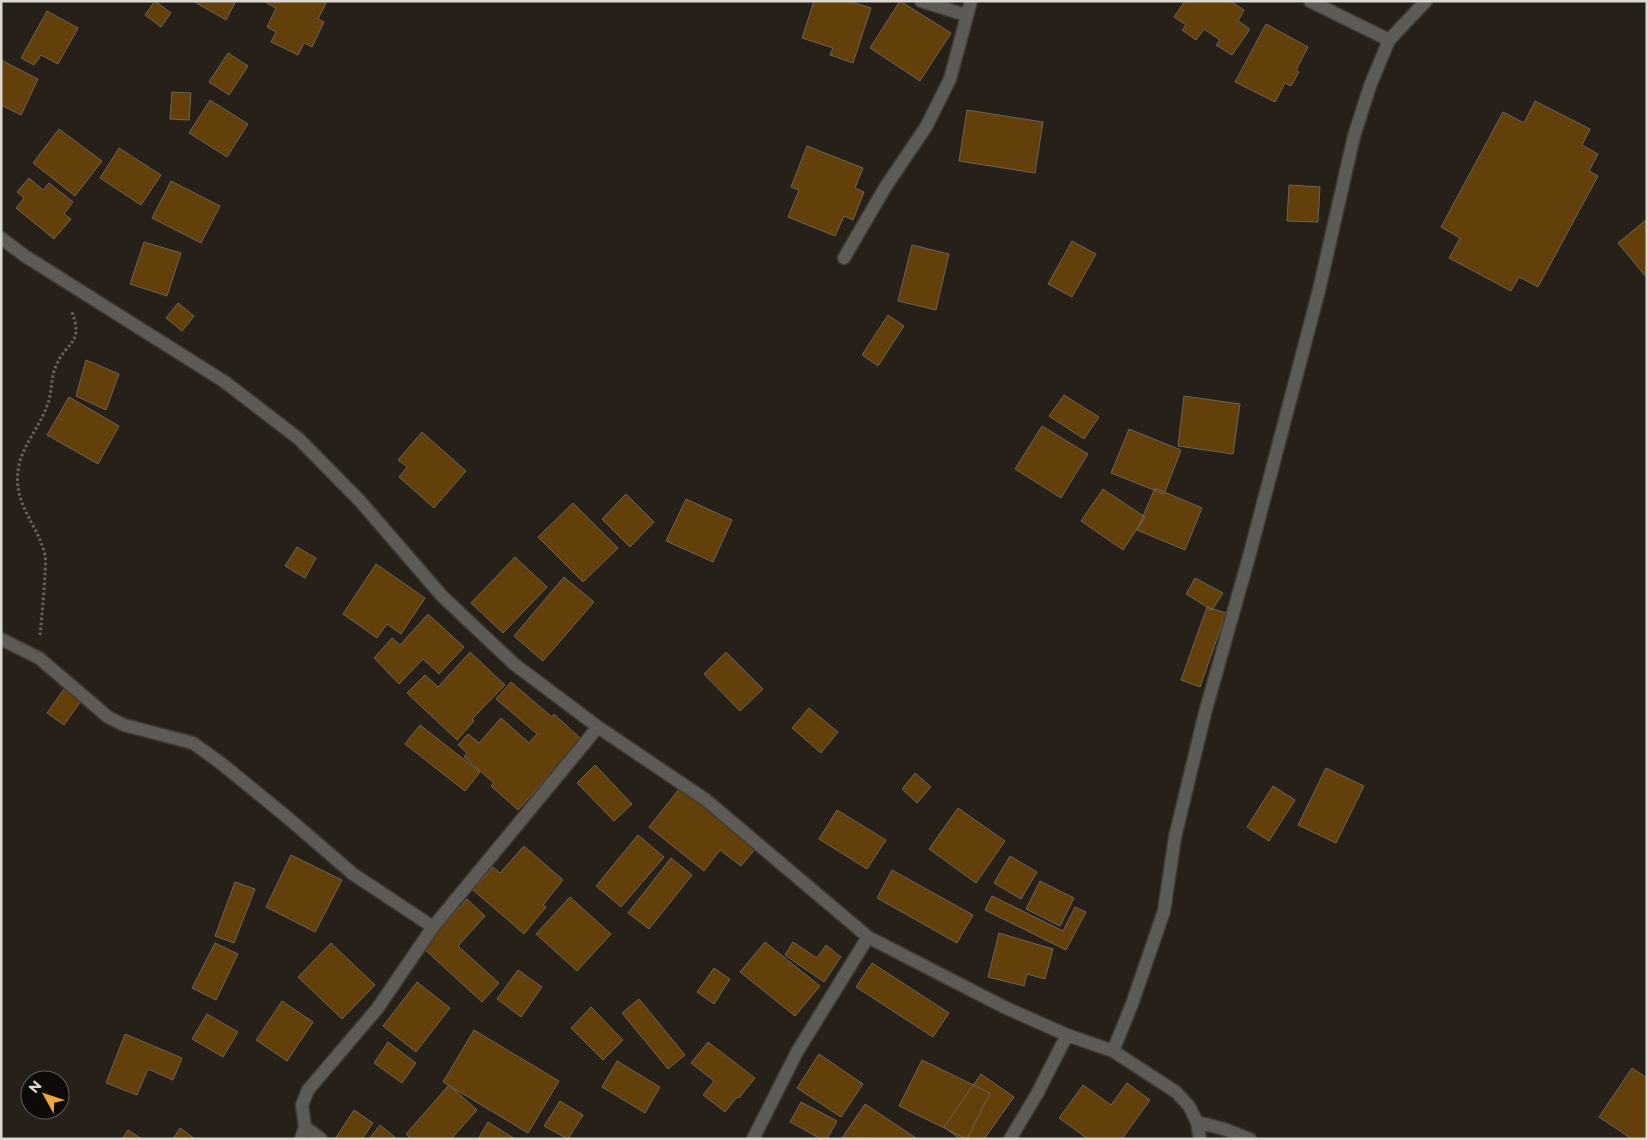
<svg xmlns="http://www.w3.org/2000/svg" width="1648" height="1140" font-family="Montserrat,sans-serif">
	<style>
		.building { fill: #633f09; stroke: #6c645b }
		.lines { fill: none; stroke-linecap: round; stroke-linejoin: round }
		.minor-casing { stroke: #403a33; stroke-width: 15 }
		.path { stroke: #68625c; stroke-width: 3; stroke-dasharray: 2.5 2.5; stroke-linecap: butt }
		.minor { stroke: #5e5b57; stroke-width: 12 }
	</style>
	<rect width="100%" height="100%" fill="#272019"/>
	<path class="building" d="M155 1 171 13 161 27 145 15Z
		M193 1H236L226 20Z
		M263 1H324L326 3 318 19 324 22 312 47 304 43 298 55 271 42 276 32 267 27 276 8Z
		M814 1H848L871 8 853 63 830 55 833 48 802 38Z
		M900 1 951 33 920 81 870 48Z
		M1185 1H1230L1244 10 1238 21 1250 29 1232 55 1216 45 1220 40 1204 29 1196 40 1182 30 1186 25 1174 17Z
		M47 11 78 28 58 64 41 55 34 65 21 58Z
		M1266 24 1308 47 1296 70 1299 72 1291 86 1285 83 1275 102 1235 82Z
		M228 53 248 66 229 95 209 82Z
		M1 60 38 79 21 115 1 105Z
		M172 92 191 93 189 120 170 119Z
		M210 100 248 124 227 157 189 133Z
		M1535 101 1590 129 1582 145 1598 154 1589 171 1598 176 1538 287 1519 277 1511 291 1449 258 1460 238 1441 227 1503 112 1524 123Z
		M967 110 1043 122 1035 173 959 161Z
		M59 129 102 161 75 196 33 163Z
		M807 146 863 168 855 188 864 192 853 220 844 216 835 236 788 217 799 190 791 187Z
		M119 148 161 175 141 205 100 178Z
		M29 178 43 190 49 183 73 202 64 214 71 219 54 239 16 208 24 198 17 192Z
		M171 181 220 206 201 243 152 218Z
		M1289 185 1320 187 1318 222 1287 221Z
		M1647 219V278L1618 243Z
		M1072 241 1096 254 1072 297 1048 284Z
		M144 242 181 253 167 296 130 284Z
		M912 245 949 254 936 310 898 301Z
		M178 303 194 316 182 331 166 318Z
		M888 315 904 326 878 366 862 355Z
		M86 360 119 374 106 410 76 396Z
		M1064 395 1099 417 1084 439 1049 416Z
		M1184 396 1240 404 1233 454 1178 446Z
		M69 397 119 426 98 464 47 435Z
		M1042 426 1088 454 1061 498 1015 469Z
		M1129 429 1181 450 1164 494 1111 473Z
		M422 432 466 471 434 508 399 477 407 467 398 460Z
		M1155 488 1202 508 1185 550 1137 530Z
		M1103 489 1145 517 1123 550 1081 521Z
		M626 494 654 522 630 547 602 519Z
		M686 499 732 520 713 562 666 541Z
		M573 503 618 548 583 582 538 537Z
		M297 547 316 558 305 578 285 566Z
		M515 557 547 587 503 633 471 603Z
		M376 564 425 598 401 634 387 624 377 638 343 614Z
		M564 577 594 602 543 661 514 636Z
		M1195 578 1223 593 1212 610 1186 594Z
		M1207 607 1226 613 1200 687 1181 680Z
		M428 614 464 647 439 674 423 659 399 684 374 658 392 638 400 645Z
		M470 652 505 685 472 719 474 721 457 740 407 693 425 675 438 687Z
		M726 652 763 689 740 711 704 674Z
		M511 682 552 717 554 714 581 739 518 810 491 786 494 783 464 757 467 753 458 745 468 734 479 743 501 718 529 743 537 734 496 699Z
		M64 689 81 701 64 725 47 713Z
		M809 708 838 732 821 753 792 728Z
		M420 725 480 772 465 791 405 744Z
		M595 765 632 804 614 821 577 783Z
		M1326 768 1364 786 1336 843 1298 825Z
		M915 773 931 787 917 803 902 789Z
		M1273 786 1295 800 1269 841 1247 827Z
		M680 788 755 849 741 866 720 850 704 871 649 827Z
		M958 808 1005 841 976 883 929 849Z
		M837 810 886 840 867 869 819 839Z
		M638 835 664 857 621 907 596 886Z
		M524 846 563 880 543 905 546 907 524 934 473 890 493 867 500 873Z
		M291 855 342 880 315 932 266 907Z
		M1010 856 1037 872 1021 899 994 883Z
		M671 858 692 875 649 929 628 913Z
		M892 870 973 915 957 943 877 898Z
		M1040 881 1074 898 1060 926 1026 909Z
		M235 882 255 889 234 943 215 936Z
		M992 896 1063 931 1075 907 1086 912 1066 950 985 910Z
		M570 897 611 934 577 971 536 934Z
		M467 899 485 916 458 946 499 983 482 1002 423 948Z
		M999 933 1053 949 1045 979 1027 974 1024 986 988 977Z
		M765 942 820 986 795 1016 740 972Z
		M793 942 817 958 826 945 841 957 824 982 785 955Z
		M215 943 238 954 216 1000 192 988Z
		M331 943 375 985 342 1019 298 977Z
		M872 963 949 1013 933 1037 856 987Z
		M714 968 730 979 714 1004 697 992Z
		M518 970 542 987 521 1017 497 999Z
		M417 982 450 1008 416 1052 383 1026Z
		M639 999 685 1055 668 1069 622 1013Z
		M282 1001 313 1022 287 1061 256 1040Z
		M591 1007 623 1040 603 1060 571 1028Z
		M207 1014 238 1032 223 1057 192 1039Z
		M474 1030 559 1081 528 1133 443 1082Z
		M125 1034 182 1058 173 1080 148 1069 137 1095 106 1083Z
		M388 1042 416 1063 402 1083 374 1063Z
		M708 1042 755 1078 739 1098 737 1097 725 1112 703 1095 714 1081 691 1063Z
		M819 1054 863 1084 841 1117 797 1088Z
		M922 1060 990 1093 967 1139 899 1106Z
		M617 1061 660 1087 645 1113 602 1087Z
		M1632 1068 1647 1078V1139H1632L1599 1117Z
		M981 1074 1014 1097 984 1139H960L944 1127Z
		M1127 1083 1150 1100 1122 1139H1088L1059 1118 1083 1085 1111 1105Z
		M449 1085 477 1110 451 1139H411L406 1134Z
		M560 1101 583 1115 568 1139 544 1126Z
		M801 1102 837 1121 827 1139H821L790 1122Z
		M865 1104 916 1138 915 1139 842 1138Z
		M354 1110 373 1123 362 1139H335Z
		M488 1122 515 1139H478Z
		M380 1125 396 1138 395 1139H369Z
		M180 1128 195 1139H173Z
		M128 1130 142 1139H122Z"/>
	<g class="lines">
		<g class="minor-casing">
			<path id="minor" d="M921 1 966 15
				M1310 1 1389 40
				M1 238 25 256 225 382 299 439 360 501 442 596 514 664 598 727 706 800 868 937 1004 1007 1067 1035 1113 1051 1176 1092 1189 1106 1197 1122 1200 1139
				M844 258 886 186 926 127 950 79 971 1
				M1 639 39 658 108 717 124 725 193 743 222 764 288 818 353 874 433 927
				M1113 1051 1132 1004 1164 911 1175 837 1205 713 1250 553 1319 290 1354 136 1370 86 1389 40 1426 1
				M1197 1122 1224 1129 1250 1139
				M305 1127 321 1139
				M301 1139 305 1127 302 1105 308 1090 377 1009 433 927 598 727
				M753 1139 797 1052 868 937
				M1010 1139 1037 1094 1067 1035"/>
		</g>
		<path class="path" d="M40 635C42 615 44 594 45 574 45 568 46 561 45 555 37 521 11 504 19 465 24 443 41 425 48 403 52 391 51 377 56 366 66 341 84 345 72 312"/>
		<use href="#minor" class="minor"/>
	</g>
	<rect width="1648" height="1140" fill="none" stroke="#dcd8d2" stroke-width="5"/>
	<g transform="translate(45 1095) rotate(310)"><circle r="24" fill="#0d0a07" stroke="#605c58"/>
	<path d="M0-4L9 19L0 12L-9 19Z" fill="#f0a63f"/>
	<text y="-8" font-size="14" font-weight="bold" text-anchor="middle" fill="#dcd8d2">N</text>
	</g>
</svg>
